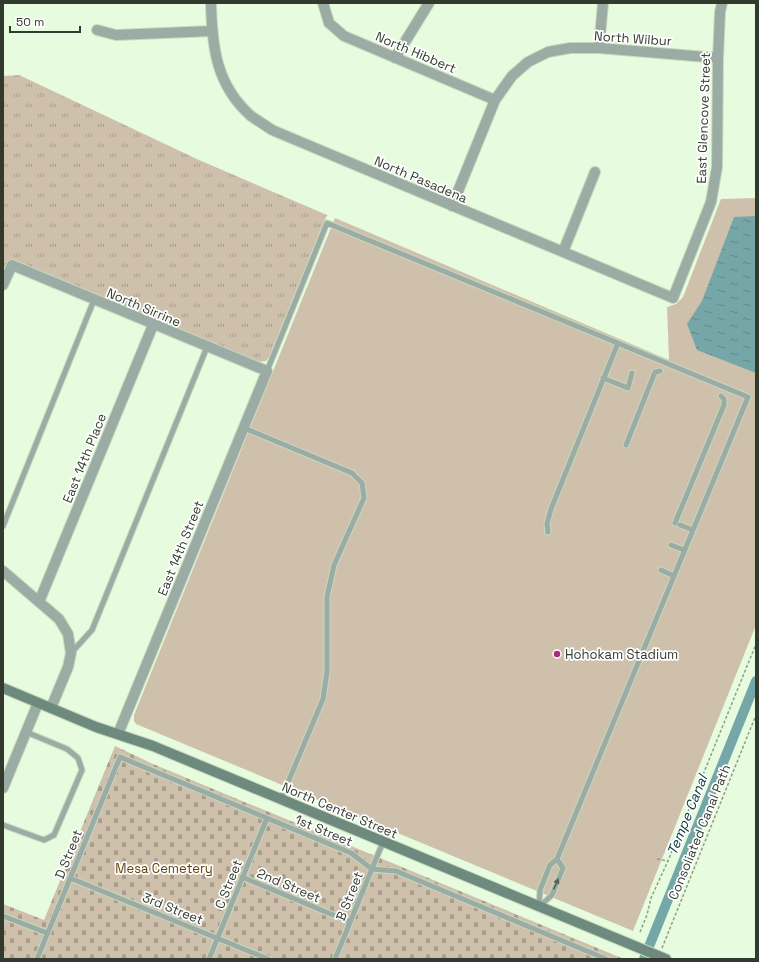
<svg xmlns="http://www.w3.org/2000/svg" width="759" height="962" font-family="'Space Grotesk',sans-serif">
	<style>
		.grass { fill: url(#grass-tufts) }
		.cemetery { fill: url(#cemetery-stones) }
		.pitch { fill: #cfc0ac }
		.water { fill: url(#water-ripples) }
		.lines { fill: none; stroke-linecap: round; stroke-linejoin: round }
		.canal { stroke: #76a7a8; stroke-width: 10 }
		.lane-casing { stroke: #c6d8be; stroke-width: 7 }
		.street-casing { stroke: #c6d8be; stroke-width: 12 }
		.secondary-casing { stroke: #c6d8be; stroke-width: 12 }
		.path { stroke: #909e89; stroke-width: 1.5; stroke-dasharray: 3 2; stroke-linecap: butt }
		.lane { stroke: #9aaca4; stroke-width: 5 }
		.street { stroke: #9aaca4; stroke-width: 10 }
		.secondary { stroke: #6e897d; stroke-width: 10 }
		.oneway { fill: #566257 }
		.poi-dot { fill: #a72c80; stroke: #fff; stroke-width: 1.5 }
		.labels { text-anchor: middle; stroke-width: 3.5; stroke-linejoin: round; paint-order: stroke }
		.street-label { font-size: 13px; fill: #323a2e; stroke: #fff }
		.poi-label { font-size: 13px; fill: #323a2e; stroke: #fff; text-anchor: start }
		.park-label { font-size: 13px; fill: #644307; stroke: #fff }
		.water-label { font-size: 14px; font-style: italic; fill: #093a3b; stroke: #fff }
	</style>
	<defs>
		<pattern id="grass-tufts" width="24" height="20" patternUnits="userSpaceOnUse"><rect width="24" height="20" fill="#cfc0ac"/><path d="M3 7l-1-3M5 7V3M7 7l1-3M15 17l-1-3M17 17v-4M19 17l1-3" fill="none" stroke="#a99d8c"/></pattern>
		<pattern id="cemetery-stones" width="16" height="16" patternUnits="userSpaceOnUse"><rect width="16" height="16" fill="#cfc0ac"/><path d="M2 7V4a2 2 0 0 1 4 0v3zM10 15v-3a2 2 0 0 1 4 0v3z" fill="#a99d8c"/></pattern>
		<pattern id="water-ripples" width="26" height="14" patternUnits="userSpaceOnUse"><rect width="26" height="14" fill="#76a7a8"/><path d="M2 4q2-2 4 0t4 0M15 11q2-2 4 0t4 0" fill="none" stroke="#618989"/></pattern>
	</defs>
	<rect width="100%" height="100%" fill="#e7fbde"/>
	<path class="grass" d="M19 75 199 160 327 215 269 357 266 361 257 362 20 263C14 262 6 263 3 269V76Z"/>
	<path class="cemetery" d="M115 746 153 764 624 959H3V904L44 920Z"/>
	<path class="pitch" d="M756 198V625L633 931 136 724 134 721V715L335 218 669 360 667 307 676 304 683 297 721 199Z"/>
	<path class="water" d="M756 216V373L697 350 687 324 702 301 734 217Z"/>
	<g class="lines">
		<path class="canal" d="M644 959 756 681"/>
		<g class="lane-casing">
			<path id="lane" d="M267 371 327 223 748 397 557 859 550 865 540 890 539 907
				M603 378 628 388 632 373
				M244 428 352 473 362 483 364 498 334 565 327 597V672L323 699 281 799
				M626 445 655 372 660 371
				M675 523 724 405V399L721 396
				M680 525 693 530
				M3 526 94 300
				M548 532 547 524 551 509 618 343
				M671 545 684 550
				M661 570 674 576
				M72 652 92 630 207 347
				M3 825 44 840 54 835 82 770 78 758 67 749 26 732
				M242 877 350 922
				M70 878 268 959
				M540 906 552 895 563 868 557 859
				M3 916 47 933
				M37 959 120 757 351 853 372 869 396 871 606 959
				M209 959 267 818
				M335 959 383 842"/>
		</g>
		<g class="street-casing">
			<path id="street" d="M211 3C212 47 216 85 251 116 258 121 265 125 272 130L673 298 711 202 717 167 718 58 720 12 722 3
				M323 3 329 23 344 36 495 100
				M97 30 116 35 212 31
				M599 48 603 3
				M395 58 429 3
				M452 206 495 100 512 76 528 62 548 52 570 48H599L718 58
				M563 252 595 172
				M3 285 12 265 267 371 118 734
				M3 571 59 619 68 634 71 653 68 667 51 708
				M39 602 153 325
				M3 788 38 703"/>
		</g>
		<g class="secondary-casing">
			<path id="secondary" d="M3 688 96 727 153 746 666 959"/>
		</g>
		<path class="path" d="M657 859 668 861
			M640 932 647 915 651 898 668 861 756 644
			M662 948 756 715"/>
		<use href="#lane" class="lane"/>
		<use href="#street" class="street"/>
		<use href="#secondary" class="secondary"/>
	</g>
	<defs><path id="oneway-solid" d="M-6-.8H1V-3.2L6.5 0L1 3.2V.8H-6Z"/></defs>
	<use class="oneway" href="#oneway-solid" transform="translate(556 884) rotate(-67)"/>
	<circle class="poi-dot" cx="557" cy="654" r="4"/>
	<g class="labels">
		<g class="street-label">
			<text transform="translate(633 38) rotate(4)" y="5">North Wilbur</text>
			<text transform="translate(416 52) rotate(23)" y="5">North Hibbert</text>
			<text transform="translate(703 118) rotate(-88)" y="5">East Glencove Street</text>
			<text transform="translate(421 179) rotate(23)" y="5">North Pasadena</text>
			<text transform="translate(144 307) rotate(23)" y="5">North Sirrine</text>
			<text transform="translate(84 458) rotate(-68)" y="5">East 14th Place</text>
			<text transform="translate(180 548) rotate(-68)" y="5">East 14th Street</text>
			<text transform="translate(340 810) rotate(23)" y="5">North Center Street</text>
			<text transform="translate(324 830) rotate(23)" y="5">1st Street</text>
			<text transform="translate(699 832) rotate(-68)" y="5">Consoliated Canal Path</text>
			<text transform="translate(68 854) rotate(-68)" y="5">D Street</text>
			<text transform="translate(228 884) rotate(-68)" y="5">C Street</text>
			<text transform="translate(289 885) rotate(23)" y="5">2nd Street</text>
			<text transform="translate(349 896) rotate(-68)" y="5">B Street</text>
			<text transform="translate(173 908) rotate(22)" y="5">3rd Street</text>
		</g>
		<g class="poi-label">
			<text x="565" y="659">Hohokam Stadium</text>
		</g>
		<g class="park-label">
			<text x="164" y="873">Mesa Cemetery</text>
		</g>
		<g class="water-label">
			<text transform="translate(687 815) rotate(-68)" y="5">Tempe Canal</text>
		</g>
	</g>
	<rect width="759" height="962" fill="none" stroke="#323a2e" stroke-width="8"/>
	<path d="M10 26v6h70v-6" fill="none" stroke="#323a2e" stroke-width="2"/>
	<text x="16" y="26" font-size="12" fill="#323a2e" stroke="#ffffff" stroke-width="3" paint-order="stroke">50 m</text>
</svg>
